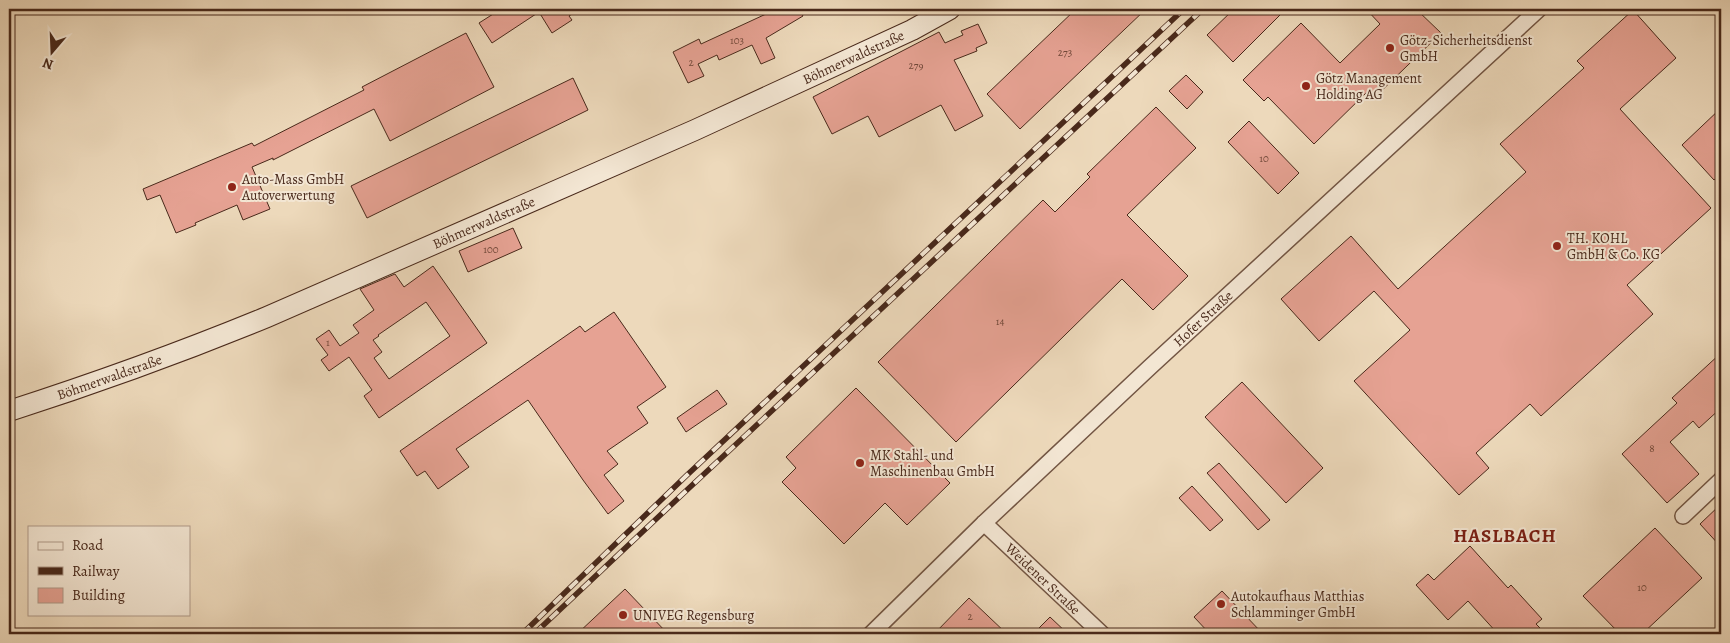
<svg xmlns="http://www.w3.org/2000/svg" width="1730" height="643" font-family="Alegreya,serif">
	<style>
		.building { fill: #e6a293; stroke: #49291b; fill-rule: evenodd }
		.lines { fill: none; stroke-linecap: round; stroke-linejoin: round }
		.street-casing { stroke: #725543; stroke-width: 18 }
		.secondary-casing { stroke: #49291b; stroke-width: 22 }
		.street { stroke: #f3e6d3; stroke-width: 15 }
		.secondary { stroke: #f3e6d3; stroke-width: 20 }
		.rail-casing { stroke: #49291b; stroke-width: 5.5 }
		.rail { stroke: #f3e6d3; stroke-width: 4; stroke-dasharray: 11; stroke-linecap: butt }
		.poi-dot { fill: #8f2418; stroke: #f3e6d3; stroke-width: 2 }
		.labels { text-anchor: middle; stroke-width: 4; stroke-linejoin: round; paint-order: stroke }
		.number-label { font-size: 11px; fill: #704739 }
		.poi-label { font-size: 14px; fill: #49291b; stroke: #f3e6d3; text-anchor: start }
		.street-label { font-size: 14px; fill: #49291b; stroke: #f3e6d3 }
		.district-label { font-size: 19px; font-weight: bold; letter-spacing: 1px; fill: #7a1f14; stroke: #f3e6d3 }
	</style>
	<rect width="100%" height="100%" fill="#edd9bb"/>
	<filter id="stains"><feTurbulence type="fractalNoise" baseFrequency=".004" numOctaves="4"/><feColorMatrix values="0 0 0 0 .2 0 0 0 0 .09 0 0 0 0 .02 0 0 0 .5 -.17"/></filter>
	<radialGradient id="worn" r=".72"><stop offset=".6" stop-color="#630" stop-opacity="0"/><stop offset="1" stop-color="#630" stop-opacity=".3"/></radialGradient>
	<path class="building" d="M501 9H579L569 16 572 20 552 33 539 12 492 43 479 23Z
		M772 9H799L803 16 766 38 775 58 761 64 752 45 719 60 717 55 698 64 704 76 688 83 673 52 699 39 701 44 766 14Z
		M1076 9H1146L1020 129 987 94Z
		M1234 9H1286L1233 62 1207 35Z
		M1366 9H1416L1441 33 1374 98 1368 91 1314 144 1268 97 1264 101 1243 80 1301 23 1340 63 1380 24Z
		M1633 10 1676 58 1620 109 1711 208 1627 285 1653 314 1541 416 1530 404 1476 453 1489 468 1459 495 1354 381 1410 330 1374 291 1319 341 1281 299 1351 236 1398 289 1526 172 1500 144 1584 68 1577 61Z
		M978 24 987 43 976 48 977 51 954 60 983 116 955 131 941 105 879 137 868 116 832 134 813 97 939 32 945 43 963 35 961 31Z
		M466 33 494 87 390 141 374 109 273 160V158L252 167 270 209 243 220 237 205 195 223 196 225 176 233 160 195 147 200 143 189 252 143 254 146 364 90 362 87Z
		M1186 75 1203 92 1187 109 1169 91Z
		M573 78 588 110 367 218 351 186Z
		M1156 107 1196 148 1127 215 1188 276 1153 310 1122 279 956 442 878 362 1043 200 1055 212 1090 177 1087 174Z
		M1721 108V174L1714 180 1682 145Z
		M1249 121 1299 173 1278 194 1228 142Z
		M513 228 522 248 468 272 459 251Z
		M433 266 487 343 379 418 364 396 372 390 349 357 329 371 321 360 328 355 316 339 329 330 340 346 359 333 353 325 374 310 360 289 395 274 404 287ZM426 302 450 336 389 379 374 358 382 352 373 340 379 336 378 335Z
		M614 312 666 387 637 407 648 423 607 451 618 464 604 475 624 501 608 514 583 480 528 400 456 449 469 467 438 489 425 471 417 476 400 451 580 326 585 332Z
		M1721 353V408L1699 428 1693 421 1670 442 1699 474 1667 503 1622 454 1677 403 1672 398Z
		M1242 382 1323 468 1286 503 1205 417Z
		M856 388 950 483 907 525 885 503 844 544 782 482 796 468 786 457Z
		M717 390 727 404 686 432 677 418Z
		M1219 463 1270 520 1258 530 1207 473Z
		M1192 486 1223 520 1210 531 1179 498Z
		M1721 504V547L1700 524Z
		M1655 528 1702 578 1642 634H1620L1583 596Z
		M1470 546 1508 588 1511 585 1542 619 1536 624 1546 634H1498L1468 601 1448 620 1416 585 1428 574 1434 580Z
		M625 589 668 634H577Z
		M1222 591 1263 634H1210L1194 617Z
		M969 598 1007 634H934Z
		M1050 617 1068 634H1033Z"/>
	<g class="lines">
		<g class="street-casing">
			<g id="street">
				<path d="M1683 516 1721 480"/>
				<path id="s1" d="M984 523 1102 634"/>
				<path id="s2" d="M871 634 984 523 1150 367 1539 9"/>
			</g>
		</g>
		<g class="secondary-casing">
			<g id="secondary">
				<path id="s3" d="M9 411C96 383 182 352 267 317L695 130 912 30 950 9"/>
			</g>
		</g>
		<use href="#street" class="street"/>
		<use href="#secondary" class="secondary"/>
		<g class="rail-casing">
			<path id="rail" d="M522 634 686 476 1184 9
				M534 634 688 489 1203 9"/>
		</g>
		<use href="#rail" class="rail"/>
	</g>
	<g class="poi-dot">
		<circle cx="1390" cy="48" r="5"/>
		<circle cx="1306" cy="86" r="5"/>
		<circle cx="232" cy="187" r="5"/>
		<circle cx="1557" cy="246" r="5"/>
		<circle cx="860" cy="463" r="5"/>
		<circle cx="1221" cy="604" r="5"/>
		<circle cx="623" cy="615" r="5"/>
	</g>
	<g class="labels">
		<g class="number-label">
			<text x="737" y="44">103</text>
			<text x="1065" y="56">273</text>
			<text x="691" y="66">2</text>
			<text x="916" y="69">279</text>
			<text x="1264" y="162">10</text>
			<text x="491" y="253">100</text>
			<text x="1000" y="325">14</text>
			<text x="328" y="346">1</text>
			<text x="1652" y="452">8</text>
			<text x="1642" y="591">10</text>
			<text x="970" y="620">2</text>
		</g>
		<g class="poi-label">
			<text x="1400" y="45">Götz-Sicherheitsdienst<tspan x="1400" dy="16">GmbH</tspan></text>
			<text x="1316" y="83">Götz Management<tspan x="1316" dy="16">Holding AG</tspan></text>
			<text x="242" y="184">Auto-Mass GmbH<tspan x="242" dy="16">Autoverwertung</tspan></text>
			<text x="1567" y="243">TH. KOHL<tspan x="1567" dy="16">GmbH &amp; Co. KG</tspan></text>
			<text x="870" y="460">MK Stahl- und<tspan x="870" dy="16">Maschinenbau GmbH</tspan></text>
			<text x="1231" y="601">Autokaufhaus Matthias<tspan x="1231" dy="16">Schlamminger GmbH</tspan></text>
			<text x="633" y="620">UNIVEG Regensburg</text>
		</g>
		<g class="street-label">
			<text dy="5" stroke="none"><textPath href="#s3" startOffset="916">Böhmerwaldstraße</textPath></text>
			<text dy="5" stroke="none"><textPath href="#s3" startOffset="511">Böhmerwaldstraße</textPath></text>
			<text dy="5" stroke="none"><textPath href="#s2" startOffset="458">Hofer Straße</textPath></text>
			<text dy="5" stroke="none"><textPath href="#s3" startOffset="106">Böhmerwaldstraße</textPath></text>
			<text dy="5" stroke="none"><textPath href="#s1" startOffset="81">Weidener Straße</textPath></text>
		</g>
		<g class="district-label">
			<text x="1505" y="542">HASLBACH</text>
		</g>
	</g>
	<rect width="1730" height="643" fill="none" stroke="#edd9bb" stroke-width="30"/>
	<rect x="10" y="10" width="1710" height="623" fill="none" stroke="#49291b" stroke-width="2.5"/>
	<rect x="15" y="15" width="1700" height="613" fill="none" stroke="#49291b"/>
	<rect x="28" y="526" width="162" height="90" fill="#f3e6d3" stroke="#af9a89"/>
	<rect x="38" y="542" width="25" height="8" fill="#f3e6d3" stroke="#af9a89"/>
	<text x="72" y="550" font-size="15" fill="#49291b">Road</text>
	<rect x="38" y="567" width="25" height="8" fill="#49291b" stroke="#af9a89"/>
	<text x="72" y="576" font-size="15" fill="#49291b">Railway</text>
	<rect x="38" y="588" width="25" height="15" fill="#e6a293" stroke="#af9a89"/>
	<text x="72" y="600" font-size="15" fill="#49291b">Building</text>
	<g transform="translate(52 52) rotate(199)" stroke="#f3e6d3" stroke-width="4" paint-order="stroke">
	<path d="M0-4L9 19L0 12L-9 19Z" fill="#49291b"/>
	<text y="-8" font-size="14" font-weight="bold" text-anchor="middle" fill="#49291b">N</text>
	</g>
	<rect width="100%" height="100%" filter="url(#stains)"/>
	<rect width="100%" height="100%" fill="url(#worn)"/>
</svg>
